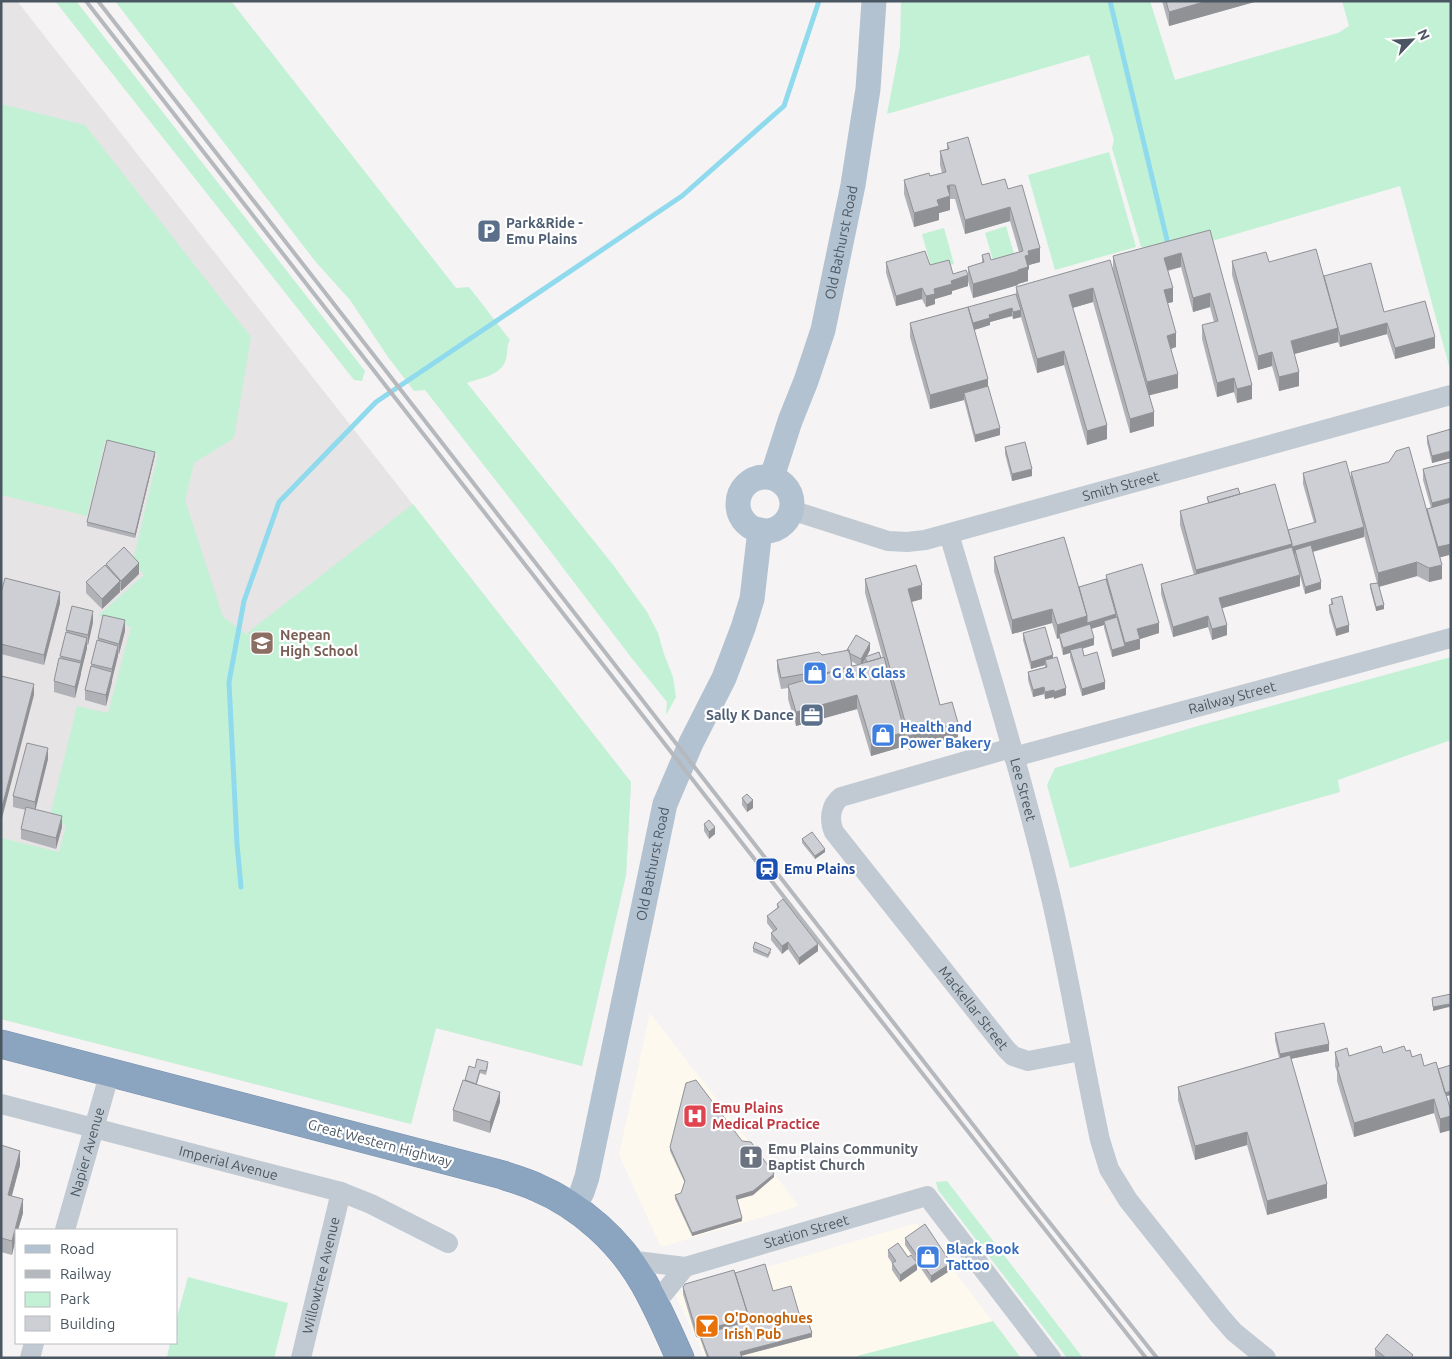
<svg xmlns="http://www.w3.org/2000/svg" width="1452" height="1359" font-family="Ubuntu,sans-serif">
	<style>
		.commercial { fill: #fdf9ef }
		.education { fill: #e6e4e5 }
		.green { fill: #c3f1d5 }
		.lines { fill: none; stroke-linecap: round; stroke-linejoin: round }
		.stream { stroke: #90daee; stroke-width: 5 }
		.highway-casing { stroke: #7690ad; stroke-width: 29 }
		.minor { stroke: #c1cad2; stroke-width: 20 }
		.major { stroke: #b3c2d1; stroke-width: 25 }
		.highway { stroke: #8ba5c1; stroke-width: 28 }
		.rail { stroke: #b5b8bd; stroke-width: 4 }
		.wall { fill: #b0b2b7; fill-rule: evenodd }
		.shaded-wall { fill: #909195 }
		.building { fill: #cdcfd5; stroke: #909195 }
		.labels { text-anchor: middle; stroke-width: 4.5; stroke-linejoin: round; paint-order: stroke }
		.service-label { font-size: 14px; font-weight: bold; fill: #4e5e75; stroke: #fff; text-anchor: start }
		.street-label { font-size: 14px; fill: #4a5661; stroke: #fff }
		.education-label { font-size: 14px; font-weight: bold; fill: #785e54; stroke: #fff; text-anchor: start }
		.shop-label { font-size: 14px; font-weight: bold; fill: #366cbe; stroke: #fff; text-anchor: start }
		.transit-label { font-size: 14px; font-weight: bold; fill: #164399; stroke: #fff; text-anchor: start }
		.health-label { font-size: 14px; font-weight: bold; fill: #be3a42; stroke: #fff; text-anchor: start }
		.worship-label { font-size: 14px; font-weight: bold; fill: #5b616d; stroke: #fff; text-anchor: start }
		.food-label { font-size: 14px; font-weight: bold; fill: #c56008; stroke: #fff; text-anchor: start }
	</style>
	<rect width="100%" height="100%" fill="#f5f3f3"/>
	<path class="commercial" d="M650 1013 799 1206 661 1247 619 1155Z
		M917 1223 1021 1358H705L675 1294Z"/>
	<path class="education" d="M1 1H17L631 782 626 875 582 1066 436 1028 411 1124 1 1019Z"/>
	<path class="green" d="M55 1H76L365 371 362 381 354 380Z
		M115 1H231L456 288 469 287 510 340C506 346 508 353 506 359 502 376 479 378 467 383L614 566 647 612 658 633 664 654 673 677 676 697 666 715 667 702 630 656 532 527 425 390 414 391 388 357 350 300 315 261Z
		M901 1H1150L1175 80 1338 33 1349 26 1342 1H1451V373L1400 186 1147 260 1143 247H1141L1112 148 1114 140 1089 55 887 114 900 46Z
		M1 104 85 125 251 337 234 438 194 463 185 500 223 617 246 634 413 504 631 782 626 875 582 1066 436 1028 411 1124 1 1019V838L59 852 66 825 49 820 77 706 108 713 131 627 98 616 144 575 133 562 158 454 105 441 87 516 1 495Z
		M1109 152 1136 247 1055 270 1028 175Z
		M1006 226 1017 264 996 270 985 233Z
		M944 228 954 264 932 270 922 234Z
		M1451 657V740L1338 780 1340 792 1070 868 1047 785 1055 768 1198 726Z
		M947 1181 1083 1358H1067L938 1190 936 1182Z
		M188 1277 288 1303 274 1358 167 1357 170 1343H176V1321Z
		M993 1321 1021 1358H858L857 1356Z"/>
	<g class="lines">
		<path class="stream" d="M1110 1 1167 240
			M241 887 237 844 229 682 244 601 279 502 376 402 682 196 784 106 819 1"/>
		<g class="highway-casing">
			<path id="highway" d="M1 1044 503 1175C514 1179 525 1182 536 1187 581 1206 621 1242 645 1285 658 1308 669 1333 680 1358"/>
		</g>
		<g class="minor">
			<path id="s1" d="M791 510 888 541 907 542 925 540 1451 395"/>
			<path id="s2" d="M949 534C985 656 1023 778 1052 902 1070 981 1083 1061 1100 1140L1109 1169 1128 1200 1220 1316 1234 1332 1266 1358"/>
			<path id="s3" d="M1011 748 841 797C830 805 829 821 834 832L1006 1049 1013 1056 1028 1061 1081 1051"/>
			<path id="s4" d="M1014 757 1451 638"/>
			<path id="s5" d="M1 1104 341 1192 371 1204 448 1243"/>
			<path id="s6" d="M65 1230 110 1072"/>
			<path id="s7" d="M628 1260 685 1267 927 1196 1051 1358"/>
			<path d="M655 1304 685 1267"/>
			<path d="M30 1358 34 1343"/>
			<path id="s8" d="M301 1358 341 1192"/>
		</g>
		<g class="major">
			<circle cx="765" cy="504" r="27"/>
			<path id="s9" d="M772 477 790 421 806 381 823 330 853 185 862 127 868 89 874 1"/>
			<path id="s10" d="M573 1208 582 1192 587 1177 665 804 691 743 724 678 743 628 752 599 760 530"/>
		</g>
		<use href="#highway" class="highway"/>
		<path class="rail" d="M86 1 823 947 1146 1358
			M98 1 1030 1198 1157 1358"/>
	</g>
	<path class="wall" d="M1162 1H1258L1169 26Z
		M947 143 982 185 1008 189 1040 262 1029 265V269L1028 270V281L1018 284V285L973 298 968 281V267L982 263V255L991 260 1019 252 1010 221 965 234 955 199H950V210L939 213V220L914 227 904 194V180L930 176 942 173 940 165V151L947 149Z
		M1210 230 1252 399 1237 403 1234 392 1217 397 1202 339V325L1214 322 1210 307 1193 312 1181 267 1168 271 1173 302 1167 303 1176 347 1171 349 1178 388 1149 395 1154 426 1130 433 1093 302 1072 308 1107 439 1087 445 1064 365 1037 373 1021 317 1013 319 1012 316 990 322V325L974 330 1000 435 975 442 964 400 930 409 910 337V323L1016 294V287L1113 270V256Z
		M1232 261 1269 262 1324 276 1384 312 1435 348 1395 359 1387 334 1340 347 1338 342 1294 354 1299 386 1279 391 1272 366 1258 370 1232 275Z
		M886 262 930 265 953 274 968 286 952 291V294L935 299V304L926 307 922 299 896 306 886 273Z
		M1451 429V458L1432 463 1427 443V436Z
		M1005 447 1032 476 1012 481 1005 454Z
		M155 455 135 538 87 526V522Z
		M1451 462V565L1449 555 1440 557 1442 579 1429 582 1417 576 1379 587 1384 609 1376 611 1370 588V584L1377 583 1364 535V537L1313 552 1321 589 1305 594 1300 576V586L1222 608 1227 635 1212 640 1208 627 1173 637 1161 594V584L1194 575 1180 525V511L1208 503 1207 497 1240 494 1288 530 1314 523 1303 484V473L1351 480V472L1427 509 1431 508 1423 480V469Z
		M994 557 1079 587 1106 579V575L1159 633 1140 639V649L1112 657 1104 628V625L1091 629 1094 645 1082 649 1084 656 1105 689 1082 696 1070 657V653L1063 655 1059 638 1057 639 1052 623 1012 634 994 571Z
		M106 564 139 574 121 591 120 590V592L102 609 86 593V582L106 566Z
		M865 579 922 599 911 602 940 705 958 737 909 750 905 736V746L871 756 857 709 796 726 788 699V688L781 689 777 670V660L870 650 867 656 881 658H883L865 593ZM851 661 858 665 852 666Z
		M1 593 60 603 44 665 1 654Z
		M1331 599 1349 632 1336 636 1329 612V605H1331Z
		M93 622 88 645H87V648L75 698 54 692V681L66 632V630Z
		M125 631 119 654H118L106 706 85 700V690L98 638Z
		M1023 633 1053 658 1066 695 1054 699V697L1045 699 1044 694 1033 697 1028 680V672L1045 667V665L1031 669 1023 640Z
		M48 759 35 809 62 827 56 849 21 839V829L26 810 13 807V796Z
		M742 798 753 808 747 812 742 805Z
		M704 824 715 834 709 839 704 831Z
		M802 839 825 852 815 859 802 843Z
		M777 904 818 951 799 965 788 949 782 954 771 940V933L773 931 767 923V916L777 908Z
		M753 948 771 952 768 958 753 952Z
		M1275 1033 1329 1051 1291 1059 1327 1198 1267 1215 1247 1145 1195 1160 1178 1100V1087L1279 1058 1275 1040Z
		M1406 1051 1424 1066 1438 1069 1451 1065V1095L1446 1096 1451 1111V1130L1440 1133 1434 1113 1354 1137 1337 1081V1072L1335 1066V1052L1349 1056Z
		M488 1066 486 1075 480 1073 477 1084 500 1102 490 1133 453 1121V1110L465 1080 475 1068Z
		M742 1141 774 1177 753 1195 737 1199 742 1221 692 1236 675 1199V1195L681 1193 685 1183 670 1151V1147Z
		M1 1145 20 1165 12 1196 23 1213 18 1230H16L12 1255 1 1252Z
		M905 1238 951 1270 931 1283 905 1245Z
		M888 1250 908 1257 917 1270 900 1282 892 1270V1263L888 1257Z
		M735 1273 773 1291 801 1320 812 1337 741 1356 742 1358H707L700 1338 696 1337 683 1294V1287Z
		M1375 1349 1413 1358H1377L1375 1356Z"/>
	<path class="shaded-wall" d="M1207 1H1258L1169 26V12Z
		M950 185V210L939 213V220L914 227V213L937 200 947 186Z
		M1010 207V221L965 234V220Z
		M1040 248V262L1029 265V269L1028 270V281L1018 284V285L973 298V284L1018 270 1028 251Z
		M1181 253V267L1164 271V258Z
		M968 275V286L952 291V294L935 299V304L926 307V296L934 289 951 281Z
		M922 288V299L896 306V296Z
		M1093 288V302L1069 309V295Z
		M1173 288V302L1164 304V290Z
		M1210 293V307L1193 312V298Z
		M1012 308V316L990 322V325L971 331V324L989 315Z
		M1021 310V317L1013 319V312Z
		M1387 323V334L1340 347V336Z
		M1338 328V342L1291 355V341Z
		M1176 333V347L1167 350V336Z
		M1435 337V348L1395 359V348Z
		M1064 351V365L1037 373V359Z
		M1272 352V366L1258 370V356Z
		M1299 372V386L1279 391V377Z
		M1178 374V388L1147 396V382Z
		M1234 378V392L1217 397V383Z
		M988 379V393H964V400L930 409V395Z
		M1252 385V399L1237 403V389Z
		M1154 412V426L1130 433V419Z
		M1107 425V439L1087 445V431Z
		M1000 428V435L975 442V435Z
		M1451 451V458L1432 463V456Z
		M155 452V455L135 538V534Z
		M1032 469V476L1012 481V474Z
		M1451 498V508L1432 513V503Z
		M1364 527V537L1297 556 1295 550V557L1292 547Z
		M1292 544V557L1196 584V570Z
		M1451 544V554L1449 551V555L1438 558V547Z
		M1417 562V576L1378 587V573Z
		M139 563V574L121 591V581Z
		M1442 565V579L1429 582V568Z
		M1300 575V586L1219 609V598Z
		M120 581V592L102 609V599Z
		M1321 582V589L1305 594V587Z
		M922 585V599L908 603V589Z
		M60 592V603L44 665V655Z
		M1384 605V609L1376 611V607Z
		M1052 609V623L1012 634V620Z
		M93 611V622L88 645V635Z
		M1116 614V621H1104V625L1060 638 1059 634V638L1057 639V625L1087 616Z
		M1208 616V627L1173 637V627Z
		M125 620V631L119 654V644Z
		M1159 623V633L1137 640V629Z
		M1227 625V635L1212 640V629Z
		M1349 625V632L1336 636V629Z
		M87 638V648L81 672V661Z
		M1094 638V645L1071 652 1070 650V653L1063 655V648Z
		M1140 639V649L1112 657V650L1125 646V643Z
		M870 643V650L866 658 865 657V659L861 666V659Z
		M118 646V656L112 680V669Z
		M1053 655V662L1045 660V665L1031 669V662Z
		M81 663V674L75 698V687Z
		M112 672V682L106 706V695Z
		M1105 682V689L1082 696V689Z
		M34 684V695L1 822V811Z
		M1044 687V694L1033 697V690Z
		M1066 688V695L1054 699V692Z
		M1054 690V697L1045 699V692Z
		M857 695V709L796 726V712Z
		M958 723V737L909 750V736Z
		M905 732V746L871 756V742Z
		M48 748V759L35 812V802Z
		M753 800V808L747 812V805Z
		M62 816V827L56 849V838Z
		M715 827V834L709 839V832Z
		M825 849V852L815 859V856Z
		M788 942V949L782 954V946Z
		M818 944V951L799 965V958Z
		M1449 1004V1007L1433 1011V1007Z
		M1329 1044V1051L1280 1061V1054Z
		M1451 1091V1095L1442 1097V1094Z
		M500 1092V1102L490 1133V1122Z
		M1434 1099V1113L1354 1137V1123Z
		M1451 1116V1130L1440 1133V1119Z
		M1247 1132V1145L1195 1160V1146Z
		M20 1151V1165L8 1209V1195Z
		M774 1174V1177L753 1195 736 1200V1196Z
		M1327 1184V1198L1267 1215V1201Z
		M23 1199V1213L18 1230H16V1239L12 1255V1241Z
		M742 1218V1221L692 1236V1233Z
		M917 1263V1270L900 1282V1275Z
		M951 1263V1270L931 1283V1276Z
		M749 1318V1325L700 1335V1331Z
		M812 1333V1337L740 1356V1352Z"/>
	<path class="building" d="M1166 1H1207L1169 12Z
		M968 137 982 185 1005 179 1008 189 1022 185 1040 248 1028 251 1029 255 1025 256 1028 267 1018 270V271L973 284 968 267 984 262 982 255 989 253 991 260 1023 251 1010 207 965 220 955 185H950L947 186 950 196 937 200 939 206 914 213 904 180 929 173 930 176 946 172 940 151 949 149 947 143Z
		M1210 230 1252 385 1237 389 1234 378 1217 383 1202 325 1218 321 1210 293 1193 298 1181 253 1164 258 1173 288 1164 290 1176 333 1167 336 1178 374 1147 382 1113 256Z
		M1316 249 1338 328 1291 341 1299 372 1279 377 1272 352 1258 356 1232 261 1266 252 1269 262Z
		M925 251 930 265 949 260 953 274 966 270 968 275 951 281 952 284 934 289 935 294 926 296 922 288 896 296 886 262Z
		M1110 260 1154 412 1130 419 1093 288 1069 295 1107 425 1087 431 1064 351 1037 359 1016 287Z
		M1371 263 1384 312 1425 301 1435 337 1395 348 1387 323 1340 336 1338 328 1324 276Z
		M1016 294 1021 310 1013 312 1012 308 989 315 990 318 973 323 968 307Z
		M968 307 988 379 930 395 910 323Z
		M988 386 1000 428 975 435 964 393Z
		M1451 429V451L1432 456 1427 436Z
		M107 440 155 452 135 534 87 522Z
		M1025 442 1032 469 1012 474 1005 447Z
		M1409 447 1442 565 1429 568 1417 562 1378 573 1351 472 1389 462 1396 451Z
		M1346 461 1364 527 1292 547V544L1288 530 1316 522 1303 473Z
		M1451 462V498L1432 503 1423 469Z
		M1275 484 1292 544 1196 570 1180 511Z
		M1238 488 1240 494 1209 503 1207 497Z
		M1451 502V544L1438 547 1427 509Z
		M1064 537 1087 616 1057 625 1052 609 1012 620 994 557Z
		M1311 545 1321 582 1305 587 1295 550Z
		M124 547 139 563 121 581 106 564Z
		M1292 547 1300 575 1219 598 1227 625 1212 629 1208 616 1173 627 1161 584Z
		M1142 564 1159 623 1137 629 1140 639 1125 643 1106 575Z
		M105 565 120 581 102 599 86 582Z
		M916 565 922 585 908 589 940 705 952 702 958 723 909 736 865 579Z
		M5 578 60 592 44 655 1 644V593Z
		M1106 579 1116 614 1087 623V616L1079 587Z
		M1378 583 1384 605 1376 607 1370 584Z
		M1342 596 1349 625 1336 629 1329 605 1333 604 1331 599Z
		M72 606 93 611 88 635 66 630Z
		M103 615 125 620 119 644 98 638Z
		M1117 617 1125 646 1112 650 1104 621Z
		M1090 624 1094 638 1063 648 1059 634Z
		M1045 627 1053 655 1031 662 1023 633Z
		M66 632 87 638 81 661 60 656Z
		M856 635 870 643 861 659 849 653V650H847Z
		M97 640 118 646 112 669 91 664Z
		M1082 647 1084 656 1097 652 1105 682 1082 689 1070 650Z
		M849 650 852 666 822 674 821 671 781 678 777 660 819 652 822 655Z
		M879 652 881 658 867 662 865 657Z
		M884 657 905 732 871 742 857 695 796 712 788 685Z
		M1057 657 1066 688 1054 692V690L1045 692 1044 687 1033 690 1028 672 1047 667 1045 660Z
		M59 658 81 663 75 687 54 681Z
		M91 666 112 672 106 695 85 690Z
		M1 676 34 684 1 811Z
		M27 743 48 748 35 802 13 796Z
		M747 794 753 800 747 805 742 798Z
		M26 807 62 816 56 838 21 829Z
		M709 820 715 827 709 832 704 824Z
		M812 832 825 849 815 856 802 839Z
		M783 899 818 944 799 958 788 942 782 946 771 933 777 929 767 916 779 907 777 904Z
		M755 942 771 949 768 955 753 948Z
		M1451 994V1010L1449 1004 1433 1007 1432 998Z
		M1324 1023 1329 1044 1280 1054 1275 1033Z
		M1381 1046 1383 1053 1404 1046 1406 1051 1410 1050 1412 1057 1421 1054 1424 1066 1436 1062 1451 1111V1116L1440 1119 1434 1099 1354 1123 1337 1067 1339 1066 1335 1052 1347 1048 1349 1056Z
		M1290 1055 1327 1184 1267 1201 1247 1132 1195 1146 1178 1087Z
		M477 1059 488 1062 486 1071 480 1070 476 1084 465 1080 469 1066 475 1068Z
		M1451 1065V1091L1445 1093 1438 1069Z
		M463 1080 500 1092 490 1122 453 1110Z
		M696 1080 742 1141 751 1142 774 1174 753 1191 736 1196 742 1218 692 1233 675 1195 681 1193 685 1181 670 1147 686 1083Z
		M1 1145 20 1151 8 1195 23 1199 12 1241 1 1238Z
		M925 1224 951 1263 931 1276 905 1238Z
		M898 1243 908 1257 911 1255 917 1263 900 1275 892 1263 896 1261 888 1250Z
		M765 1264 773 1291 791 1286 801 1320 807 1318 812 1333 740 1352 742 1358H709L700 1335 749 1321V1318L735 1273Z
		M734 1270 749 1318 700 1331 696 1330 683 1287 685 1284Z
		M1387 1334 1413 1355 1411 1358H1386L1375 1349Z"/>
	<defs>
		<g id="parking-square" transform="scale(1.25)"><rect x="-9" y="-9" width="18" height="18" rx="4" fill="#5c6f8a" stroke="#fff"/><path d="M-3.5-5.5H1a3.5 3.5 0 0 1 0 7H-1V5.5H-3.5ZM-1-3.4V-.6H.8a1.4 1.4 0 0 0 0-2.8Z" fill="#fff"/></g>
		<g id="school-square" transform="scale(1.25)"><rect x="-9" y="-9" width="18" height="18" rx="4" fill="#8d6e63" stroke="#fff"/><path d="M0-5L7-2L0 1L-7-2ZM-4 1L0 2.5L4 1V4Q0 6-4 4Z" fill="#fff"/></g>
		<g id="shop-square" transform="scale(1.25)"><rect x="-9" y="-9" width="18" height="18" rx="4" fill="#3f7fe0" stroke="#fff"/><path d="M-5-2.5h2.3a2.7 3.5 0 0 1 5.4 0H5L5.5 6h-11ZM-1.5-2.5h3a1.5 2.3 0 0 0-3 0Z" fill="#fff"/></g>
		<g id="office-square" transform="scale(1.25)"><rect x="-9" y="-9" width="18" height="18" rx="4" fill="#5c6f8a" stroke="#fff"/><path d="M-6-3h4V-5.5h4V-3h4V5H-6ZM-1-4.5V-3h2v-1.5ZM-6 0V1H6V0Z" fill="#fff"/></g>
		<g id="station-square" transform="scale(1.25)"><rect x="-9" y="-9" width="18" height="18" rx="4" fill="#1a4fb4" stroke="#fff"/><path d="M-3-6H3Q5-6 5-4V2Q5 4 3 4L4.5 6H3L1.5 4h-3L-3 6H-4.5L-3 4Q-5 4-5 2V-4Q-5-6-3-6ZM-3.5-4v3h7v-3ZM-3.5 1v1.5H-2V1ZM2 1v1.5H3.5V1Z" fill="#fff"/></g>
		<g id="hospital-square" transform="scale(1.25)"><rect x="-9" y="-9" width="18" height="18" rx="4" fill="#e0444e" stroke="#fff"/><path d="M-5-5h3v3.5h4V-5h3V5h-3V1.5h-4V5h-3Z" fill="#fff"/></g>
		<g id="church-square" transform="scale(1.25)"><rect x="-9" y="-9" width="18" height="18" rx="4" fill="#6b7280" stroke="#fff"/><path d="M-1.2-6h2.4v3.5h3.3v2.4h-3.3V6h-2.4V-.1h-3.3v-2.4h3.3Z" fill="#fff"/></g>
		<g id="bar-square" transform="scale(1.25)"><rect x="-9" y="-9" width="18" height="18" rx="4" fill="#e8710a" stroke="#fff"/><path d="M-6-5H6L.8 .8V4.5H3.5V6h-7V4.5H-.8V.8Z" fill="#fff"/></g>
	</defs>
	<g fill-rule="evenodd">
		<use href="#parking-square" x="489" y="231"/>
		<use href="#school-square" x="262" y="643"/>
		<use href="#shop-square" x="815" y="673"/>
		<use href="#office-square" x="812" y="715"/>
		<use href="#shop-square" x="883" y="735"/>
		<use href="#station-square" x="767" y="869"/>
		<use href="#hospital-square" x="695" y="1116"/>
		<use href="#church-square" x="751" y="1157"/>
		<use href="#shop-square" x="928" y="1257"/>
		<use href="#bar-square" x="707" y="1326"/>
	</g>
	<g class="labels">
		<g class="service-label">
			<text x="506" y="228">Park&amp;Ride -<tspan x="506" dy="16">Emu Plains</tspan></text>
			<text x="794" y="720" text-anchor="end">Sally K Dance</text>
		</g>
		<g class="street-label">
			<text dy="5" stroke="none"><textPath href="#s9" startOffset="245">Old Bathurst Road</textPath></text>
			<text dy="5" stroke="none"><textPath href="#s1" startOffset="342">Smith Street</textPath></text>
			<text dy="5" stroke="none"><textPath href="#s4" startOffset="226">Railway Street</textPath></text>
			<text dy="5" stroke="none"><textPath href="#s2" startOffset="266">Lee Street</textPath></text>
			<text dy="5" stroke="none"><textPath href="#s10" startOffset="354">Old Bathurst Road</textPath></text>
			<text dy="5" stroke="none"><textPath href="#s3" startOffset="440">Mackellar Street</textPath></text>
			<text transform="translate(380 1143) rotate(15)" y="5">Great Western Highway</text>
			<text dy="5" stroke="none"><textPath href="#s6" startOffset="81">Napier Avenue</textPath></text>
			<text dy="5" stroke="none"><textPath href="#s5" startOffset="235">Imperial Avenue</textPath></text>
			<text dy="5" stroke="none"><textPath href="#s7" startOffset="184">Station Street</textPath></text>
			<text dy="5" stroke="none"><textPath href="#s8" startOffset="85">Willowtree Avenue</textPath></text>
		</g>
		<g class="education-label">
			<text x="280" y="640">Nepean<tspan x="280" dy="16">High School</tspan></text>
		</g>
		<g class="shop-label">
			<text x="832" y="678">G &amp; K Glass</text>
			<text x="900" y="732">Health and<tspan x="900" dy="16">Power Bakery</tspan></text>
			<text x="946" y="1254">Black Book<tspan x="946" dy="16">Tattoo</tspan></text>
		</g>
		<g class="transit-label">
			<text x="784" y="874">Emu Plains</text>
		</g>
		<g class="health-label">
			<text x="712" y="1113">Emu Plains<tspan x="712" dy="16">Medical Practice</tspan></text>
		</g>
		<g class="worship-label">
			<text x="768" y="1154">Emu Plains Community<tspan x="768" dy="16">Baptist Church</tspan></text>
		</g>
		<g class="food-label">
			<text x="724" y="1323">O'Donoghues<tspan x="724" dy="16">Irish Pub</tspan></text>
		</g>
	</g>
	<rect width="1452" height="1359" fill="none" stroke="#4a5661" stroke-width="5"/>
	<rect x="15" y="1229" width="162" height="115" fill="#ffffff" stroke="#b7bbc0"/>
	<rect x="25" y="1245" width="25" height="8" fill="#b3c2d1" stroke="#b7bbc0"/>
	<text x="60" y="1254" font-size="15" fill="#4a5661">Road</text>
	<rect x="25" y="1270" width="25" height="8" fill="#b5b8bd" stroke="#b7bbc0"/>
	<text x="60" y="1279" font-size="15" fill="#4a5661">Railway</text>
	<rect x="25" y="1292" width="25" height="15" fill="#c3f1d5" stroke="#b7bbc0"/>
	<text x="60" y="1304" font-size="15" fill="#4a5661">Park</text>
	<rect x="25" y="1316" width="25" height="15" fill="#cdcfd5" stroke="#b7bbc0"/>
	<text x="60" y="1329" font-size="15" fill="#4a5661">Building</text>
	<g transform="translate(1412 40) rotate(65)" stroke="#ffffff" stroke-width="4" paint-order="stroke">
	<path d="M0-4L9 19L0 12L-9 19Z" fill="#4a5661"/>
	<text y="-8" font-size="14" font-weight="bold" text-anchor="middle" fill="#4a5661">N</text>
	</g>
</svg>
